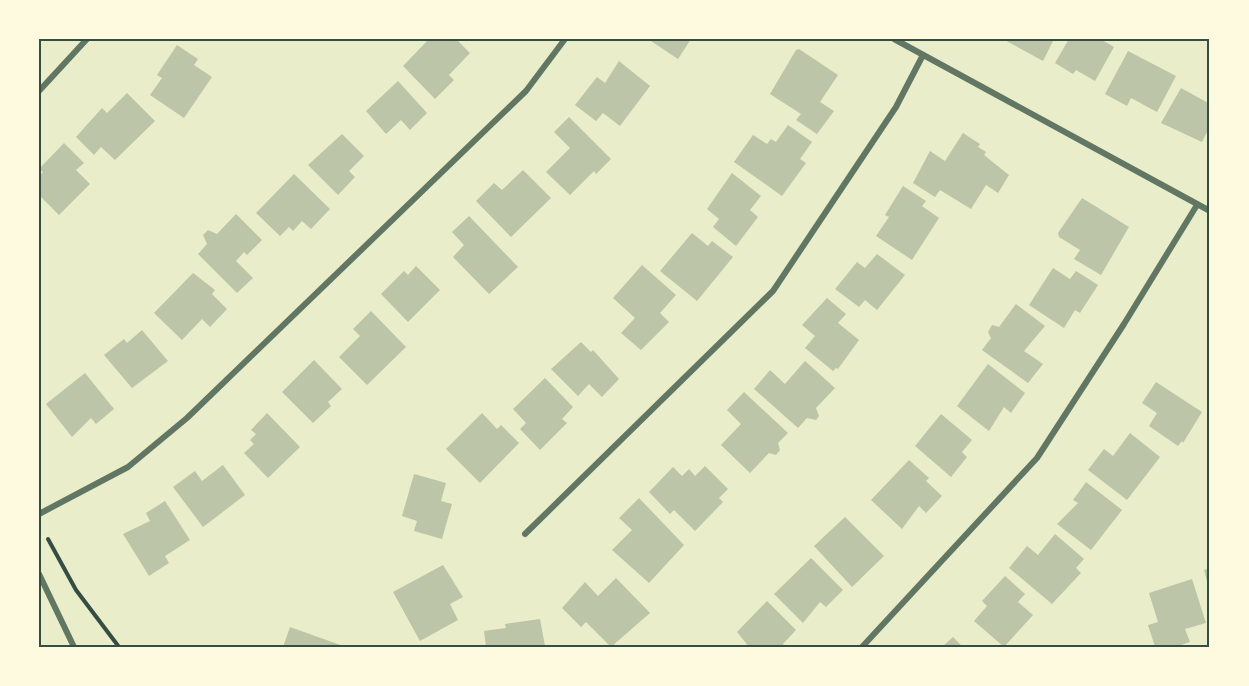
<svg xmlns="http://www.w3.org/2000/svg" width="1249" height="686" font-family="Commissioner,sans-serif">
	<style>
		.building { fill: #bcc5a7 }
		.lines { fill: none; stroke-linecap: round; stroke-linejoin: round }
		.path { stroke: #344e41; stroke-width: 4 }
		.minor { stroke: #617663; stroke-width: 6 }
		.neatline { fill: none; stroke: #344e41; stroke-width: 2 }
	</style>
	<rect width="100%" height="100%" fill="#e9edc9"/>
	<path class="building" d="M429 39H456L470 53 449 75 454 80 435 99 403 66Z
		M648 39H691L678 59Z
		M1003 39H1054L1043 61Z
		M1069 39H1100L1114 47 1095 81 1076 70 1073 74 1055 63Z
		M177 45 198 59 194 65 212 77 184 118 150 95 162 78 157 75Z
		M799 49 838 75 820 102 834 111 817 134 796 120 801 114 770 94 796 50Z
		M1128 51 1176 76 1157 112 1131 98 1127 106 1105 94Z
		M619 61 650 86 620 126 603 113 596 121 575 105 597 77 605 83Z
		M398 81 427 113 410 130 401 120 386 134 366 111Z
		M1181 88 1210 104V126L1202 142 1161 123Z
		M127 93 155 121 115 160 101 147 94 155 76 137 102 108 107 113Z
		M569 117 611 159 596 174 594 171 570 195 546 172 570 148 554 132Z
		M788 125 812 142 800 159 806 163 782 196 734 162 753 135 767 144 771 139 776 142Z
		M963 133 980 144 978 147 986 152 984 155 1009 175 998 193 986 185 971 209 940 190 935 197 913 183 930 151 945 161Z
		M342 134 364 156 349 171 355 177 338 195 308 165Z
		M64 143 84 163 76 170 90 184 59 215 39 195V177L43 172 39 169Z
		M523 170 551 198 511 237 476 201 494 183 502 190Z
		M732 173 761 196 750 210 758 217 736 246 713 227 719 219 707 209Z
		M294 174 330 209 311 229 302 221 293 231 289 227 280 236 256 213Z
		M903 186 926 201 922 206 939 218 912 260 876 236 889 217 885 215Z
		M1082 198 1129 227 1101 275 1074 259 1080 250 1059 237 1058 233Z
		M236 214 262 240 247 255 244 252 236 261 253 278 237 293 198 254 207 244 203 235 208 230 217 234Z
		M469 216 518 267 489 294 453 257 464 245 452 232Z
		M692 233 708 246 712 241 733 257 697 301 660 271Z
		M877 254 905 275 877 310 865 300 859 307 835 289 857 262 865 268Z
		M642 265 676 295 660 313 669 322 641 350 621 333 635 318 613 298Z
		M416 266 440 290 408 322 381 294 404 271 408 275Z
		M1053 268 1070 279 1076 271 1098 285 1080 313 1075 310 1064 328 1029 305Z
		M193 273 215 290 212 294 227 309 210 327 202 319 182 340 154 313Z
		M827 298 846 314 838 323 859 340 838 369 836 368 833 371 805 348 815 336 802 325Z
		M1016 304 1045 326 1024 351 1043 364 1028 383 982 350 991 338 988 332 992 325 999 327Z
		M371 311 406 347 367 385 339 357 360 336 353 329Z
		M142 330 168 361 132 388 104 355 124 339 127 343Z
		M581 342 591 352 593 350 619 379 602 397 589 384 578 396 551 369Z
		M314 360 342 389 328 402 331 406 313 423 282 392Z
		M805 361 835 388 816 408 819 416 816 420 807 418 798 428 754 389 770 370 785 384Z
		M988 364 1025 393 1011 413 1004 407 989 431 957 406Z
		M85 373 114 409 96 424 91 418 72 437 46 404Z
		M545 378 573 407 562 419 567 423 540 450 520 429 526 423 513 409Z
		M1156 382 1202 412 1183 443 1182 441 1178 446 1149 426 1157 413 1142 403Z
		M744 392 788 433 778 443 780 450 776 455 769 453 750 473 721 445 741 424 727 410Z
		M267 413 300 447 268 478 244 453 254 444 250 440 256 434 251 430Z
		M482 413 497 429 501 425 519 443 480 483 446 449Z
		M941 414 972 440 962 452 967 457 951 477 915 446Z
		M1130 433 1160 457 1127 500 1088 470 1104 449 1113 456Z
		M909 460 929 478 926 481 942 496 926 513 919 506 902 529 871 500Z
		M223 465 245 495 203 527 173 487 195 471 202 481Z
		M705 466 728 489 719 498 723 502 695 531 674 510 670 514 649 492 673 467 682 476 689 469 695 476Z
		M414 474 446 483 441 501 452 504 442 539 414 531 417 521 402 516Z
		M1086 482 1122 510 1091 550 1057 524 1078 503 1073 500Z
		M639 498 684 545 649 583 612 550 632 530 619 518Z
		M165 501 190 540 165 556 169 563 149 576 123 534 150 521 146 513Z
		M845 517 884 556 852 587 814 546Z
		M1055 534 1084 559 1076 568 1081 573 1052 604 1009 568 1027 546 1038 555Z
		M811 558 843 590 826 607 820 602 803 623 774 594Z
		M443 565 463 597 450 604 458 620 420 641 393 592Z
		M1210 568V589H1209L1204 570Z
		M1005 576 1025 594 1018 602 1033 615 1004 647 974 621 987 606 982 601Z
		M616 578 650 613 611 647 586 622 581 627 562 608 585 582 598 596Z
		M1192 579 1206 623 1185 629 1190 642 1175 647H1155L1148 625 1158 622 1149 593Z
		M767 601 796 630 783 644 785 647H749L737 632Z
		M540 619 545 646 486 647 484 631 506 628 505 624Z
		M290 627 346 647H283Z
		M953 637 963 647 943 646Z"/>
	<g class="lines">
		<path class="path" d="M48 539 76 590 119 647"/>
		<path class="minor" d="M894 39 1210 211
			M39 91 87 39
			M39 514 128 467 187 418 526 91 565 39
			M525 534 773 291 896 107 923 55
			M39 574 74 647
			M862 647 1037 458 1124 324 1197 205"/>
	</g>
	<rect width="1249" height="686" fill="none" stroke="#fefae0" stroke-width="81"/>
	<rect x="40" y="40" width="1168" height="606" class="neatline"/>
</svg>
